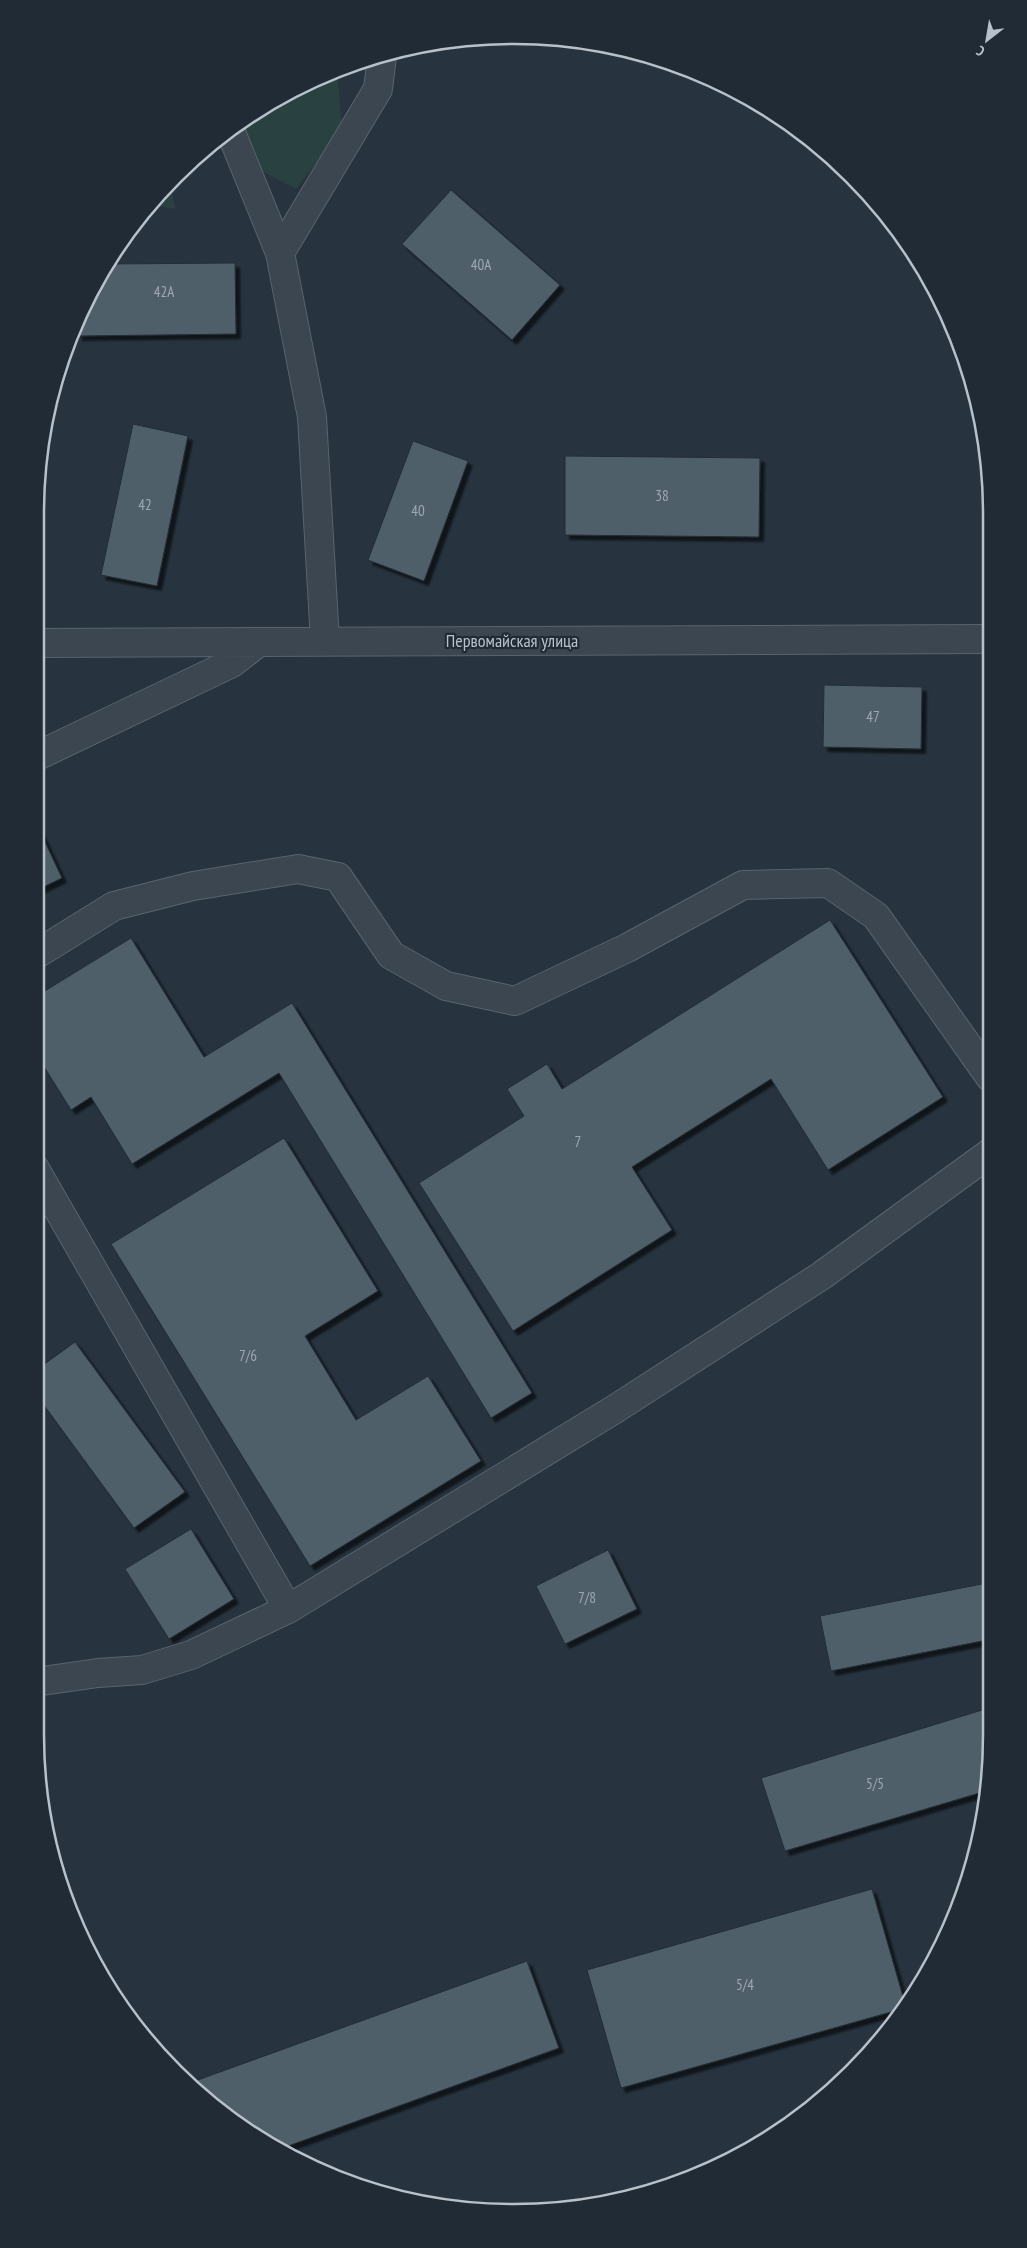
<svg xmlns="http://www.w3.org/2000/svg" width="1027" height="2248" font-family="'PT Sans Narrow',sans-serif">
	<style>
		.green { fill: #294141 }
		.building { fill: #505f6b; stroke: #222d37; filter: url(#shadow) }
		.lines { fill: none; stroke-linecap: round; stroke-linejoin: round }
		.minor-casing { stroke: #59646d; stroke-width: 30 }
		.minor { stroke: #3b4650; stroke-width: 28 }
		.labels { text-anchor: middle; stroke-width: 4.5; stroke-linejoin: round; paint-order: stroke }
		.number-label { font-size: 15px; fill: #9ea8b2 }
		.street-label { font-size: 18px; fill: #b8c1ca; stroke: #202b35 }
		.rim { fill: none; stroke: #b8c1ca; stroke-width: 2.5 }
	</style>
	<defs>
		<filter id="shadow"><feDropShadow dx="4.5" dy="4.5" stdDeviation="1" flood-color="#0009"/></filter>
	</defs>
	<rect width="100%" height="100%" fill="#273440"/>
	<path class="green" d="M334 70 338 79 342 130 296 189 212 145 247 116Z
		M170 182 175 209 151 205Z"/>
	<path class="building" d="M451 190 560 285 512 340 402 244Z
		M235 263 236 334 78 336V319L107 264Z
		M133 424 188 436 157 586 101 575Z
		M413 441 468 461 424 581 368 560Z
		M565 456 760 458 759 537 565 535Z
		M37 494V561H35V513Z
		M824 685 922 687 921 749 823 747Z
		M989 703V744L983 704Z
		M38 827 62 878 35 891V828Z
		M830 920 943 1097 828 1170 771 1079 632 1167 672 1230 513 1331 419 1183 524 1116 507 1089 547 1064 562 1089Z
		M131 938 204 1057 292 1003 532 1393 491 1418 279 1073 132 1164 91 1097 71 1110 35 1052V997Z
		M284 1138 378 1291 305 1336 356 1420 428 1376 481 1461 310 1566 111 1244Z
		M75 1342 185 1492 134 1528 35 1393V1371Z
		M191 1529 234 1599 169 1639 125 1569Z
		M608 1550 637 1609 565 1644 536 1586Z
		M992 1582V1639L831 1671 820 1616Z
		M992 1707V1735L986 1791 785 1851 761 1778Z
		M974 1858 969 1875 964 1861Z
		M872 1889 904 2000 898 2010 621 2088 587 1970Z
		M527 1961 559 2048 277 2150 197 2085 195 2081Z"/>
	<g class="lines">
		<g class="minor-casing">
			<path id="minor" d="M230 130 280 253 312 417 325 641
				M280 253 378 89 382 56
				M35 643 988 639
				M35 757 232 663 259 642
				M35 955 114 906 193 886 298 869 338 877 391 955 446 986 515 1001 627 948 743 885 828 883 876 916 990 1077
				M35 1169 288 1609 615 1409 821 1276 990 1153
				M35 1682 98 1673 142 1670 191 1655 288 1609"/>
		</g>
		<use href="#minor" class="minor"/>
	</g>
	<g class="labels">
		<g class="number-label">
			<text x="481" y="270">40А</text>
			<text x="164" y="297">42А</text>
			<text x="662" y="501">38</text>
			<text x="145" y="510">42</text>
			<text x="418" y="516">40</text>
			<text x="873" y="722">47</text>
			<text x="578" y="1147">7</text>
			<text x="248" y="1361">7/6</text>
			<text x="587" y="1603">7/8</text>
			<text x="875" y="1789">5/5</text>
			<text x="745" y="1990">5/4</text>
		</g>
		<g class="street-label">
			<text x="512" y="647">Первомайская улица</text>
		</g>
	</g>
	<path d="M0 0H1027V2248H0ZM513 44H514A469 469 0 0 1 983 513V1735A469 469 0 0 1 514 2204H513A469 469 0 0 1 44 1735V513A469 469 0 0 1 513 44Z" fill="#202b35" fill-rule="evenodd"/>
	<path class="rim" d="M513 44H514A469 469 0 0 1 983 513V1735A469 469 0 0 1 514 2204H513A469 469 0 0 1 44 1735V513A469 469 0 0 1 513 44Z"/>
	<g transform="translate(987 40) rotate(211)" stroke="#202b35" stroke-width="4" paint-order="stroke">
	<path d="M0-4L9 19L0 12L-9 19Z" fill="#b8c1ca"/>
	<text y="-8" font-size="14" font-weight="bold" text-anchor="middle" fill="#b8c1ca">С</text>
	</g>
</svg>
